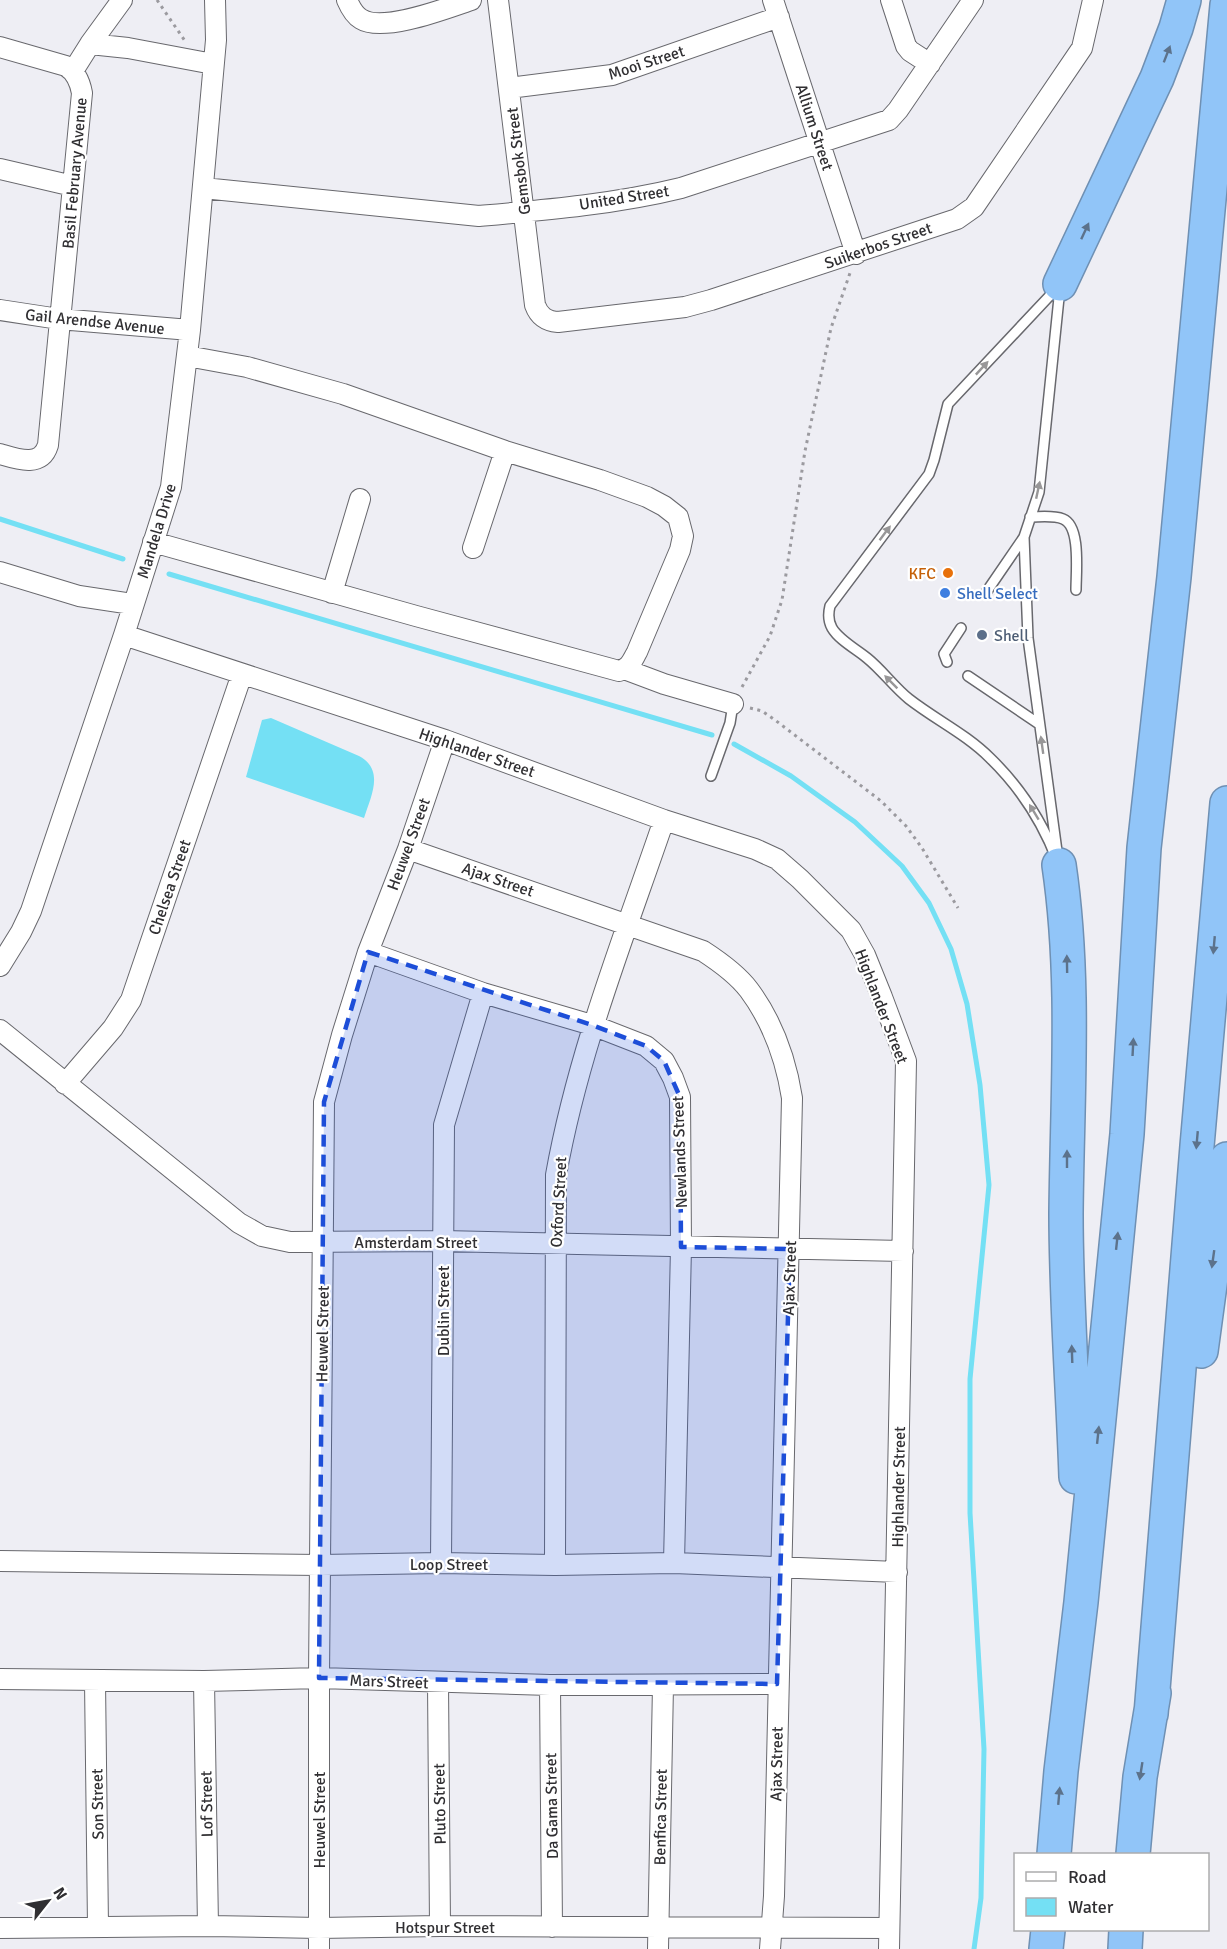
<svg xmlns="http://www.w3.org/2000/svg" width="1227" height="1949" font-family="Signika,sans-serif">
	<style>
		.water { fill: #74e0f4 }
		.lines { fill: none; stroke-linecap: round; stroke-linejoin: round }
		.stream { stroke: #74e0f4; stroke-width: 5 }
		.lane-casing { stroke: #68686d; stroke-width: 12 }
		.street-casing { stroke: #68686d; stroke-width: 22 }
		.highway-casing { stroke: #6f90b3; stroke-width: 36 }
		.path { stroke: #9b9a9f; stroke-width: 3; stroke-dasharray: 3 4.5; stroke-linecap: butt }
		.lane { stroke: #fff; stroke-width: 9 }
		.street { stroke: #fff; stroke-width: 20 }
		.highway { stroke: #91c5f8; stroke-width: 33 }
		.oneway { fill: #5c728b }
		.oneway2 { fill: #989798 }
		.marked { fill: #1d4ed8; fill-opacity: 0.2; stroke: #1d4ed8; stroke-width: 4.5; stroke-dasharray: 12 8; stroke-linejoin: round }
		.food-dot { fill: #e8710a; stroke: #fff; stroke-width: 2 }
		.shop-dot { fill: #3f7fe0; stroke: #fff; stroke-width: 2 }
		.service-dot { fill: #5c6f8a; stroke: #fff; stroke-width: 2 }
		.labels { text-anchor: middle; stroke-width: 4.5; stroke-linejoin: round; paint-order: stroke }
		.street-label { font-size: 16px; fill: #302f32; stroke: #fff }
		.food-label { font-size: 16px; fill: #c56008; stroke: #fff; text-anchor: end }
		.shop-label { font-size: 16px; fill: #366cbe; stroke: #fff; text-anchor: start }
		.service-label { font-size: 16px; fill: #4e5e75; stroke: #fff; text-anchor: start }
	</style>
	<rect width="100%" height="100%" fill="#eeeef4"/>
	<path class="water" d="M271 718 359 756C385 770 371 796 364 818L246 777 262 720Z"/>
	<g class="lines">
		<path class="stream" d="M0 519 123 559
			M169 574 712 735
			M734 744 791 776 855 822 902 866 929 903 951 949 967 1004 980 1085 989 1185 970 1379V1513L984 1749 981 1898 974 1949"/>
		<g class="lane-casing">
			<path id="lane" d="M1057 288 948 404 934 460 929 474 830 606C828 614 828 621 832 628 839 640 856 649 867 658 882 670 894 687 909 699 936 720 966 734 990 758 1020 787 1042 821 1057 860
				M1030 517C1040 517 1053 515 1063 519 1081 526 1076 572 1076 590
				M985 594 1024 537
				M947 662 944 654 961 628
				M968 676 1039 724
				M711 776 730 723 733 704
				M1057 851 1028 638 1024 537 1039 492 1060 288"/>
		</g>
		<g class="street-casing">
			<path id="street" d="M347 0C350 7 354 15 361 19 383 33 447 8 471 0
				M498 0 535 305C539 316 546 321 558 322L685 307 711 300 957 219 974 207 1082 48 1093 0
				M773 0 856 254
				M891 0 906 46 910 51 930 64
				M90 44 128 48 213 64
				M0 47 66 66C76 72 80 82 82 93L48 445C41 468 17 459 0 454
				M73 71 90 44 122 0
				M509 88 612 75 779 17
				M0 169 73 186
				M203 188 479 216C546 210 616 204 681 188L889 120 898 110 973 0
				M0 310 59 319 190 330
				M153 542 416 616 619 671C630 668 632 661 637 652L680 550 683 536 678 517 664 506 647 497 600 480 505 451 343 394 247 367 187 356
				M473 548 505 451
				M0 572 79 596 132 604
				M332 593 360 499
				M124 635 445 740 664 820 755 849 777 859 800 879 851 930 865 955 882 997 906 1061 889 1949
				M624 669 664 684 733 704
				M408 849 703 951C720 962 737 974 749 990 772 1021 786 1060 792 1098L774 1896 770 1949
				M368 952 483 993 592 1025 646 1046 664 1061 673 1078 680 1097 681 1247 674 1563
				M0 966 21 932 31 911 124 635 171 487 190 330 216 40 215 0
				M0 1030 239 1223 262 1236 290 1242 443 1241 903 1251
				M65 1084 113 1028 131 1000 242 674
				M0 1561 320 1565 441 1563 555 1565 674 1563 897 1572
				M441 1563 444 1125 483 993
				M555 1565 556 1175C578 1052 624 937 664 820
				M0 1679 204 1681 319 1678 550 1685 777 1684
				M95 1681 98 1926
				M204 1681 208 1926
				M438 1683 440 1926
				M550 1685 552 1927
				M0 1928 208 1926 319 1928 440 1926 889 1928
				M319 1949V1678L324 1102 342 1035 368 952 408 849 445 740
				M658 1949 663 1685"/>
		</g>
		<g class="highway-casing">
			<path id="highway" d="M1060 284 1157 78 1176 28 1184 0
				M1059 865C1076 980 1067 1098 1066 1214 1066 1301 1073 1390 1076 1477
				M1201 1351 1227 1159
				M1151 1714 1197 1146 1227 803
				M1054 1854 1061 1771 1081 1602 1127 1134 1144 848 1174 577 1227 5
				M1133 1854 1140 1777 1154 1693
				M1046 1949 1048 1930
				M1125 1949 1126 1930"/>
		</g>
		<path class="path" d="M157 0 185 41
			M742 687 770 636 782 600 805 451 831 328 850 273
			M750 708 762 711 775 720 881 801 906 826 922 848 958 908"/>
		<use href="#lane" class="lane"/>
		<use href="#street" class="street"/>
		<use href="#highway" class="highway"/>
	</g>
	<defs><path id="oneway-solid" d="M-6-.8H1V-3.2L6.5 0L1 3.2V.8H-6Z" transform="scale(1.5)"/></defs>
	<g class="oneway">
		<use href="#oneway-solid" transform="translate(1167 54) rotate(-69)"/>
		<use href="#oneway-solid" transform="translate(1085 231) rotate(-65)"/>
		<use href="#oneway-solid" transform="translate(1214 945) rotate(95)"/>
		<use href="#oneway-solid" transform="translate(1067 964) rotate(-91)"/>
		<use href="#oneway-solid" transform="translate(1133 1047) rotate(-87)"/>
		<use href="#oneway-solid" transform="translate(1197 1140) rotate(95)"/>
		<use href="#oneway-solid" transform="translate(1067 1159) rotate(-90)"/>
		<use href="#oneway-solid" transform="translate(1117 1241) rotate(-84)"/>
		<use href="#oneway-solid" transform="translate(1213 1259) rotate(98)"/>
		<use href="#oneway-solid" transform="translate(1072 1354) rotate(-92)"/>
		<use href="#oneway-solid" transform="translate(1098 1435) rotate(-84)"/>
		<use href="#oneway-solid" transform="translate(1141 1771) rotate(99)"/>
		<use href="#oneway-solid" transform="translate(1059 1796) rotate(-85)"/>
	</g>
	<g class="oneway2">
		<use href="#oneway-solid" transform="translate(982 368) rotate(-47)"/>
		<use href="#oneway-solid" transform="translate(1038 490) rotate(-78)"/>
		<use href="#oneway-solid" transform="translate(885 533) rotate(-53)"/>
		<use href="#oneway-solid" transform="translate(891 682) rotate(-135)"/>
		<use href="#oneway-solid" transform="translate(1042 745) rotate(-98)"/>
		<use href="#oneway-solid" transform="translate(1034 812) rotate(-121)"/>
	</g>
	<path class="marked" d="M368 952 592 1025 646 1046 664 1061 680 1097 681 1247 790 1249 777 1684 319 1678 324 1102Z"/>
	<circle class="food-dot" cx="948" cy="573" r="6"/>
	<circle class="shop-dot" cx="945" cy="593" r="6"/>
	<circle class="service-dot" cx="982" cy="635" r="6"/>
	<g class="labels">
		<g class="street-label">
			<text transform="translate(646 62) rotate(-18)" y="6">Mooi Street</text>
			<text transform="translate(815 127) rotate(72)" y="6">Allium Street</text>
			<text transform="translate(518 161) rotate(-97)" y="6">Gemsbok Street</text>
			<text transform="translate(74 173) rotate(-85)" y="6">Basil February Avenue</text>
			<text transform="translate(624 197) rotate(-9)" y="6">United Street</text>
			<text transform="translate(878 245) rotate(-19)" y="6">Suikerbos Street</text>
			<text transform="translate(95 321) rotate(6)" y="6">Gail Arendse Avenue</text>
			<text transform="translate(156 531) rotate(-73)" y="6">Mandela Drive</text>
			<text transform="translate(477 752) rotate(19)" y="6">Highlander Street</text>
			<text transform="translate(408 844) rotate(-70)" y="6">Heuwel Street</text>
			<text transform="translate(498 879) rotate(19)" y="6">Ajax Street</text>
			<text transform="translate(169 887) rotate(-71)" y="6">Chelsea Street</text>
			<text transform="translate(882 1006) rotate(69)" y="6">Highlander Street</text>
			<text transform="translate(679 1152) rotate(-92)" y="6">Newlands Street</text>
			<text transform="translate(558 1202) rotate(-87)" y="6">Oxford Street</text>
			<text x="416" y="1248">Amsterdam Street</text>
			<text transform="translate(789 1278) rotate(-88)" y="6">Ajax Street</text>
			<text transform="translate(443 1311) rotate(-90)" y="6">Dublin Street</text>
			<text transform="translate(322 1334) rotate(-89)" y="6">Heuwel Street</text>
			<text transform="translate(898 1487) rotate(-89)" y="6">Highlander Street</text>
			<text x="449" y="1570">Loop Street</text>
			<text transform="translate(389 1681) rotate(2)" y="6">Mars Street</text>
			<text transform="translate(776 1764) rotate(-89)" y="6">Ajax Street</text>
			<text transform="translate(97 1804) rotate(-91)" y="6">Son Street</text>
			<text transform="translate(206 1804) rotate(-91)" y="6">Lof Street</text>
			<text transform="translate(439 1804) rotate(-91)" y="6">Pluto Street</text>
			<text transform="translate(551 1806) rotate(-91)" y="6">Da Gama Street</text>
			<text transform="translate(660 1817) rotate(-89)" y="6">Benfica Street</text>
			<text transform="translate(319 1820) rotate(-90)" y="6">Heuwel Street</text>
			<text x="445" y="1933">Hotspur Street</text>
		</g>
		<g class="food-label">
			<text x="936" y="579">KFC</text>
		</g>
		<g class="shop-label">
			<text x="957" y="599">Shell Select</text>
		</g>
		<g class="service-label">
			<text x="994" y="641">Shell</text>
		</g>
	</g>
	<rect x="1014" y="1853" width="195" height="78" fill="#ffffff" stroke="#acacad" stroke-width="1.5"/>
	<rect x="1026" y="1872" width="30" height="9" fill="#ffffff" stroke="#acacad" stroke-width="1.5"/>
	<text x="1068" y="1883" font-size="18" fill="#302f32">Road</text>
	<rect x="1026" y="1898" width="30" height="18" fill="#74e0f4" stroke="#acacad" stroke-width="1.5"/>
	<text x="1068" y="1913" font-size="18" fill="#302f32">Water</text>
	<g transform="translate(48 1901) rotate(59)" stroke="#ffffff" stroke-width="4.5" paint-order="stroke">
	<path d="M0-4.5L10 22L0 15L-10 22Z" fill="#302f32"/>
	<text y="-9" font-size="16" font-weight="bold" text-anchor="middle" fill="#302f32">N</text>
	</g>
</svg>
